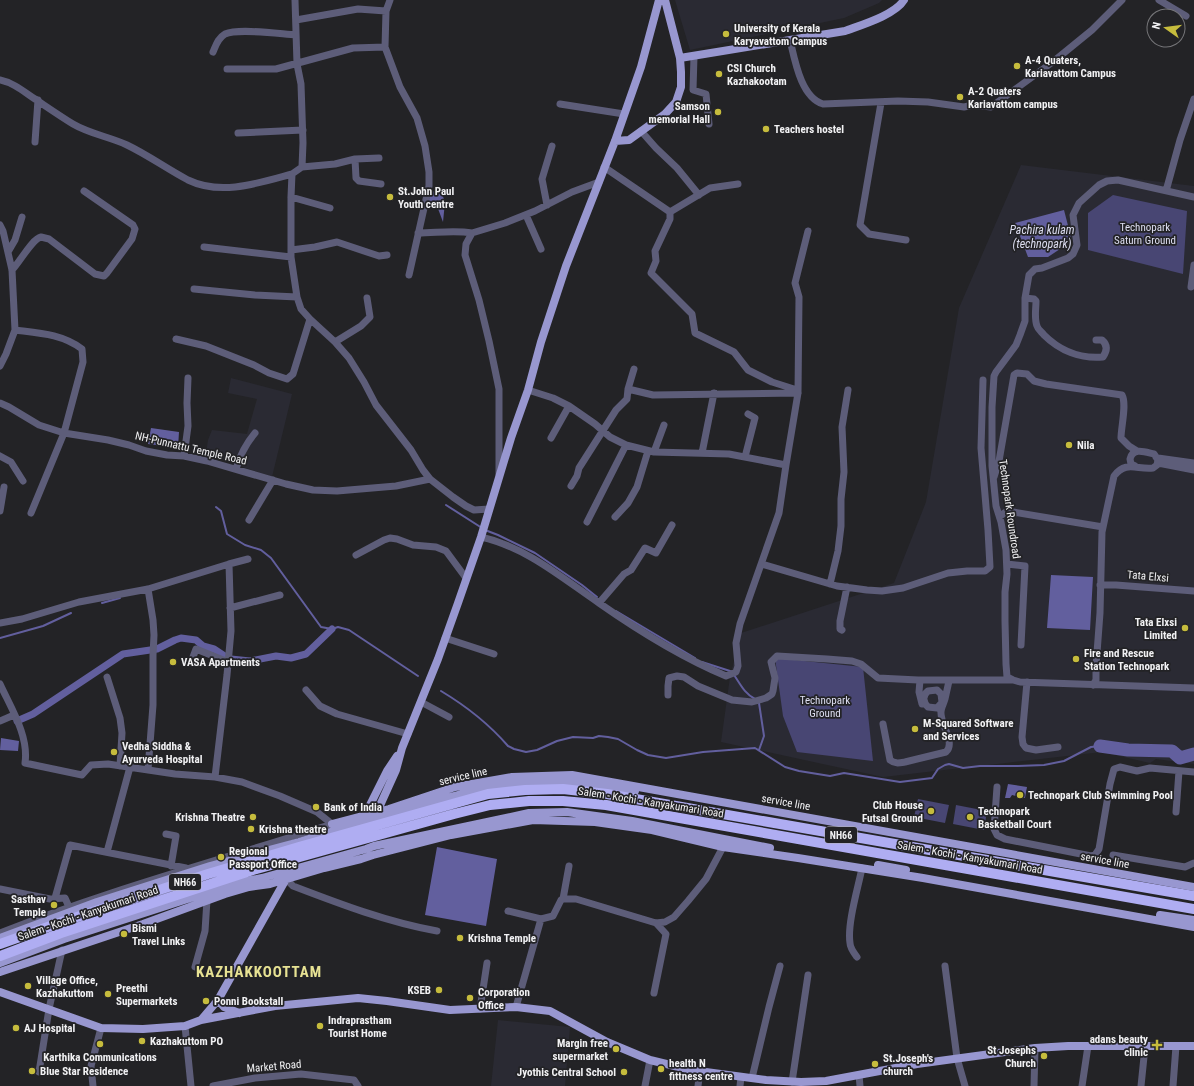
<svg xmlns="http://www.w3.org/2000/svg" width="1194" height="1086" font-family="'Roboto Condensed',sans-serif">
	<style>
		.built { fill: #2a2a33 }
		.green { fill: #484673 }
		.water { fill: #625f9e }
		.lines { fill: none; stroke-linecap: round; stroke-linejoin: round }
		.stream { stroke: #625f9e; stroke-width: 2 }
		.canal { stroke: #625f9e; stroke-width: 7 }
		.river { stroke: #625f9e; stroke-width: 13 }
		.minor { stroke: #5d5d79; stroke-width: 7 }
		.major { stroke: #9897d0; stroke-width: 8 }
		.highway { stroke: #afadf2; stroke-width: 10 }
		.poi-dot { fill: #c6bc3d; stroke: #232326; stroke-width: 1.5 }
		.labels { text-anchor: middle; stroke-width: 3.5; stroke-linejoin: round; paint-order: stroke }
		.shield { fill: #232326; stroke: #b3b3b6; stroke-width: 1 }
		.shield-label { font-size: 10px; font-weight: bold; fill: #f1f1f3 }
		.poi-label { font-size: 11px; font-weight: bold; fill: #f1f1f3; stroke: #232326; text-anchor: start }
		.park-label { font-size: 11px; fill: #dedff2; stroke: #232326 }
		.street-label { font-size: 11px; fill: #f1f1f3; stroke: #232326 }
		.water-label { font-size: 12px; font-style: italic; fill: #dddef1; stroke: #232326 }
		.district-label { font-size: 15px; font-weight: bold; letter-spacing: 1px; fill: #e7e293; stroke: #232326 }
	</style>
	<rect width="100%" height="100%" fill="#232326"/>
	<path class="built" d="M675 0H882L879 3 844 18 690 50Z
		M1021 165 1194 186V764L1156 759 1150 763 1102 752 883 777 721 742 730 677 741 633 894 583 926 502 959 308Z
		M231 378 292 394 272 477 206 454 208 440 212 430 247 434 257 399 228 393Z
		M498 1020 570 1027 565 1086H491Z"/>
	<path class="green" d="M1113 195 1187 211 1183 274 1088 250V213Z
		M775 658 863 667 873 761 797 752 783 716Z
		M918 799 949 805 945 823 914 817Z
		M956 805 987 811 984 830 953 824Z"/>
	<path class="water" d="M432 191 442 194 445 202 443 222 437 206 428 202Z
		M1064 210 1072 241 1048 257H1028L1015 223Z
		M151 428 179 432 178 448 148 444Z
		M1051 575 1093 577 1090 630 1047 628Z
		M1 738 19 741 18 751 0 750Z
		M1008 784 1027 787 1025 798 1012 795 1010 798H1005Z
		M437 847 497 859 486 926 425 915Z"/>
	<g class="lines">
		<path class="stream" d="M446 505 482 528
			M216 507 221 511 227 534 245 545 261 550 271 558 321 627 332 629 338 627 349 630 418 676
			M485 530 498 535 535 553 582 585 597 597
			M102 603 120 598
			M616 611 695 658
			M0 638 43 626 71 613
			M702 662 730 671
			M734 675C741 685 744 693 755 699
			M441 691C466 706 489 724 508 746L514 749 526 752 537 750 557 741 573 737 593 738 599 736 608 737 618 739 637 750 648 755 666 758 703 752 755 748 785 767 799 771 830 776 844 773 900 782 932 778 938 769 945 765 949 764 963 768 980 766H1018L1044 765 1064 761 1091 747 1100 746
			M759 703 764 736 759 750"/>
		<path class="canal" d="M231 659 250 661 276 656 291 658 306 654 332 629
			M17 721 33 714 123 654 157 649 175 640 181 638 196 640 203 646 214 649 226 657"/>
		<path class="river" d="M1100 746 1128 750 1172 751 1180 758 1194 754"/>
		<path class="minor" d="M295 0 297 64 301 84 303 143 302 167 292 174 291 197V257L297 297 301 309 310 319 335 342 349 358 364 382 376 405 411 450 423 470 430 479 453 497 466 506 474 510 489 509
			M1159 0 1186 16
			M386 11 390 0
			M296 20 358 9 386 11 385 47 400 87 417 118 425 146 429 172V186L409 275
			M790 40C795 61 801 97 823 104L898 101 928 102 964 107 973 105 991 107 1054 61 1092 30 1122 0
			M213 52C216 45 218 38 225 34 239 28 280 34 296 35
			M694 56 693 90 706 94 709 124
			M227 69H276L353 48 385 47
			M0 80C14 83 23 91 35 99 47 107 60 116 73 124 90 134 110 137 127 145 148 155 167 169 188 180 221 196 259 183 292 174
			M881 103 860 225 869 234 906 240
			M560 104 624 114
			M641 131 656 148 677 168 699 195
			M238 133 303 130
			M35 142 38 100
			M355 159 356 178 359 181 381 184
			M302 167 335 164 355 159 379 158
			M604 167 670 212V219L655 251 656 261 651 273 692 314 695 333 734 352 748 370 772 382 794 389 798 393
			M1166 191 1180 140 1194 99
			M291 197 330 208
			M1194 197 1118 180 1107 181 1099 185 1079 203 1073 215 1077 245 1073 254 1068 258 1042 268 1035 269 1029 275 1025 298V321L1020 335 1016 345 996 372 994 376 992 407V466L996 506 1001 522 1006 550 1007 574 1005 592V621L1006 664 1007 677 1013 680 1020 682 1194 688
			M547 205 542 179 552 146
			M670 212 710 188 738 184
			M526 215 541 249
			M0 225 3 231 12 270 15 330 6 354 0 366
			M418 233C436 233 454 230 472 233
			M204 247 291 257
			M291 250 315 247 337 242 379 256 387 255
			M8 252 15 240 22 217
			M12 270C20 262 32 239 41 237L49 239 95 274 104 276 107 273 132 239 135 229 133 225 84 191
			M1191 287 1194 265
			M194 289 255 295 297 297
			M1025 298 1034 299 1036 301C1036 309 1034 318 1037 326 1038 330 1042 332 1044 335 1060 351 1081 359 1103 357 1107 351 1108 345 1102 340H1096
			M15 330C39 333 62 334 82 349L83 362 64 433 31 513
			M176 339 206 346 254 365 269 373 287 379 293 374 310 319
			M335 342 361 326 370 317 367 298
			M628 389 653 395 798 393
			M0 403 9 407 39 425 64 433 108 440 129 445 146 451 167 455 184 456 207 461 286 484 313 490 337 491 396 486 430 479
			M551 438 569 406
			M654 452 664 425
			M702 453 714 393
			M0 456 11 462 23 481
			M184 456 188 426 187 403 188 378
			M745 457 755 418 748 414
			M1158 458 1194 463
			M1158 463 1194 470
			M786 465 798 393 799 297 795 283 808 231
			M236 469C240 455 245 445 255 433
			M499 474V389L489 341 479 300 465 255 466 244 472 233 505 223 535 211 572 192 599 182
			M994 477 999 461 1014 375 1017 373 1027 374 1034 381 1046 384 1122 395C1127 404 1121 427 1121 438L1129 446 1137 451
			M571 486 577 476 579 468 616 410 627 399 628 389 634 369
			M0 511 4 487
			M1000 516 1006 512H1013L1103 527
			M615 517 628 503 637 487 648 451
			M249 520 273 480
			M587 522 626 445
			M481 537C526 547 562 578 599 603 639 631 681 657 726 676L736 672 738 666 736 643 740 624 779 513 786 465 729 454 654 452 626 445 610 437 595 424 569 406 553 398 528 390
			M356 555 384 540 390 538 397 539 413 545 436 547 446 551 466 578
			M229 564 248 559
			M762 564 837 586 867 590 882 591 903 588 948 573 967 571H985L990 567 988 530 981 448 983 380
			M1007 564 1025 566 1021 645
			M830 584 838 551 841 526V499L844 472 842 427 848 390
			M1100 585H1116L1194 591
			M599 603 618 581 624 574 631 570 645 548 656 553 672 525
			M230 608 280 595
			M0 623 22 619 79 602 148 589 229 564 231 631 227 675 215 777
			M842 630 840 629V621L847 587
			M445 638 494 654
			M193 657 196 649 228 662
			M107 677 120 718 122 733 120 766
			M920 680 919 692 922 704
			M1027 682 1022 737 1023 744 1026 748 1036 750 1058 747
			M0 684C11 708 29 736 25 763L82 775 91 765 108 764 175 774 215 777 242 782 280 796 317 812 332 824 333 829
			M1093 685 1096 680V666L1100 613 1102 532 1114 476C1126 460 1137 470 1153 468L1157 465 1158 460 1154 454C1145 452 1133 447 1130 459L1131 464 1135 466
			M306 690 320 706 337 714 408 734
			M668 695V686L669 678 677 676 684 677 698 686 732 700 752 702 766 698 772 694 773 691 775 678 771 662 777 656 827 659 852 661 861 664 878 678 918 680H1013
			M421 702 449 717
			M942 702 941 694 937 690 928 691C922 696 923 702 928 707L937 708 945 699 949 681
			M0 721 14 715
			M883 724 890 760C895 764 899 763 905 762L946 752C956 743 940 724 941 712 941 708 944 703 945 699
			M148 770 153 705V655L154 635 153 620 148 589
			M997 787 994 829 997 835 1005 839 1091 856 1095 855 1099 849 1110 784 1114 769 1120 767 1137 771 1150 768 1194 772
			M1176 812 1179 771
			M166 834 176 836 171 866
			M107 852 130 767
			M1113 855 1185 867 1194 863
			M286 879 293 886C340 904 387 922 437 931
			M0 889 50 899 65 898 69 907
			M55 898 70 845 186 868
			M563 899 569 866
			M508 911 541 919
			M0 933C108 890 221 860 332 824
			M857 957C854 953 850 948 850 943 847 924 858 888 862 868
			M945 966 957 1058 965 1086
			M195 967 205 931 207 900
			M654 993 666 934 656 923
			M516 1007 541 919 553 916 561 900 563 899H576L656 923 665 922 674 917 688 901 706 879 723 847
			M480 1009 487 963
			M185 1026 191 1086
			M39 1072 49 1009 62 950
			M859 1075 860 1086
			M752 1078 769 1007 780 966
			M792 1082 808 975
			M93 1086 91 1066 101 1028
			M213 1086 255 1078 301 1074 354 1080 358 1086
			M645 1086 650 1060
			M698 1086 700 1071
			M740 1086 741 1077
			M1034 1086 1035 1048
			M1082 1086 1088 1046
			M1141 1086 1145 1047
			M1173 1086 1176 1046"/>
		<path class="major" d="M680 58 845 31C861 25 895 15 904 0
			M615 141 629 140 665 114 676 102 681 87V72L680 58 665 0
			M395 812C444 799 493 783 544 781 575 780 605 787 635 791
			M365 818V815L387 771 397 756
			M332 824 389 809 455 787 512 777 572 775 1194 887
			M375 830 377 812 396 770 402 748 438 659 458 603 481 537 511 438 528 390 541 342 566 266 615 141 641 67 659 0
			M878 865 906 870
			M1160 915 1194 920
			M0 938 97 902 210 866 299 842 394 812
			M0 963 64 939 240 882 262 878 366 849 374 846 529 813 567 812 632 821 770 848
			M0 972 143 924 225 894 249 887 270 884 324 868 361 859 373 855 451 835 533 820 595 822 652 830 723 847 798 858 923 878 1194 927
			M0 992 101 1028 143 1029 185 1026 201 1020 275 1006 358 998 387 1001 450 1010 516 1007 550 1011 607 1042 650 1060 691 1070 766 1080 801 1082 826 1081 917 1064 1035 1048 1068 1046H1194
			M218 1000 224 1007 239 1013
			M201 1020 218 1000 286 879"/>
		<path class="highway" d="M0 944 59 923 208 874 299 847 488 794 525 790 563 789 607 794 1194 896
			M0 956 61 933 253 870 454 814 490 805 529 801H563L606 805 1194 909"/>
	</g>
	<g class="poi-dot">
		<circle cx="726" cy="34" r="4"/>
		<circle cx="1017" cy="66" r="4"/>
		<circle cx="719" cy="74" r="4"/>
		<circle cx="960" cy="97" r="4"/>
		<circle cx="718" cy="112" r="4"/>
		<circle cx="766" cy="129" r="4"/>
		<circle cx="390" cy="197" r="4"/>
		<circle cx="1069" cy="445" r="4"/>
		<circle cx="1185" cy="628" r="4"/>
		<circle cx="1076" cy="659" r="4"/>
		<circle cx="173" cy="662" r="4"/>
		<circle cx="915" cy="729" r="4"/>
		<circle cx="114" cy="752" r="4"/>
		<circle cx="1020" cy="795" r="4"/>
		<circle cx="316" cy="807" r="4"/>
		<circle cx="931" cy="811" r="4"/>
		<circle cx="253" cy="817" r="4"/>
		<circle cx="970" cy="817" r="4"/>
		<circle cx="251" cy="829" r="4"/>
		<circle cx="221" cy="857" r="4"/>
		<circle cx="54" cy="905" r="4"/>
		<circle cx="124" cy="934" r="4"/>
		<circle cx="460" cy="938" r="4"/>
		<circle cx="28" cy="986" r="4"/>
		<circle cx="439" cy="990" r="4"/>
		<circle cx="108" cy="994" r="4"/>
		<circle cx="470" cy="998" r="4"/>
		<circle cx="206" cy="1001" r="4"/>
		<circle cx="320" cy="1026" r="4"/>
		<circle cx="16" cy="1028" r="4"/>
		<circle cx="142" cy="1041" r="4"/>
		<circle cx="100" cy="1044" r="4"/>
		<path d="M1155 1039h4v4h4v4h-4v4h-4v-4h-4v-4h4z"/>
		<circle cx="616" cy="1049" r="4"/>
		<circle cx="1044" cy="1056" r="4"/>
		<circle cx="875" cy="1064" r="4"/>
		<circle cx="661" cy="1069" r="4"/>
		<circle cx="32" cy="1071" r="4"/>
		<circle cx="624" cy="1072" r="4"/>
	</g>
	<g class="labels">
		<g class="shield">
			<rect x="825" y="827" width="32" height="16" rx="3"/>
			<rect x="169" y="874" width="32" height="16" rx="3"/>
		</g>
		<g class="shield-label">
			<text x="841" y="839">NH66</text>
			<text x="185" y="886">NH66</text>
		</g>
		<g class="poi-label">
			<text x="734" y="32">University of Kerala<tspan x="734" dy="13">Karyavattom Campus</tspan></text>
			<text x="1025" y="64">A-4 Quaters,<tspan x="1025" dy="13">Kariavattom Campus</tspan></text>
			<text x="727" y="72">CSI Church<tspan x="727" dy="13">Kazhakootam</tspan></text>
			<text x="968" y="95">A-2 Quaters<tspan x="968" dy="13">Kariavattom campus</tspan></text>
			<text x="710" y="110" text-anchor="end">Samson<tspan x="710" dy="13">memorial Hall</tspan></text>
			<text x="774" y="133">Teachers hostel</text>
			<text x="398" y="195">St.John Paul<tspan x="398" dy="13">Youth centre</tspan></text>
			<text x="1077" y="449">Nila</text>
			<text x="1177" y="626" text-anchor="end">Tata Elxsi<tspan x="1177" dy="13">Limited</tspan></text>
			<text x="1084" y="657">Fire and Rescue<tspan x="1084" dy="13">Station Technopark</tspan></text>
			<text x="181" y="666">VASA Apartments</text>
			<text x="923" y="727">M-Squared Software<tspan x="923" dy="13">and Services</tspan></text>
			<text x="122" y="750">Vedha Siddha &amp;<tspan x="122" dy="13">Ayurveda Hospital</tspan></text>
			<text x="1028" y="799">Technopark Club Swimming Pool</text>
			<text x="923" y="809" text-anchor="end">Club House<tspan x="923" dy="13">Futsal Ground</tspan></text>
			<text x="324" y="811">Bank of India</text>
			<text x="978" y="815">Technopark<tspan x="978" dy="13">Basketball Court</tspan></text>
			<text x="245" y="821" text-anchor="end">Krishna Theatre</text>
			<text x="259" y="833">Krishna theatre</text>
			<text x="229" y="855">Regional<tspan x="229" dy="13">Passport Office</tspan></text>
			<text x="46" y="903" text-anchor="end">Sasthav<tspan x="46" dy="13">Temple</tspan></text>
			<text x="132" y="932">Bismi<tspan x="132" dy="13">Travel Links</tspan></text>
			<text x="468" y="942">Krishna Temple</text>
			<text x="36" y="984">Village Office,<tspan x="36" dy="13">Kazhakuttom</tspan></text>
			<text x="116" y="992">Preethi<tspan x="116" dy="13">Supermarkets</tspan></text>
			<text x="431" y="994" text-anchor="end">KSEB</text>
			<text x="478" y="996">Corporation<tspan x="478" dy="13">Office</tspan></text>
			<text x="214" y="1005">Ponni Bookstall</text>
			<text x="328" y="1024">Indraprastham<tspan x="328" dy="13">Tourist Home</tspan></text>
			<text x="24" y="1032">AJ Hospital</text>
			<text x="1148" y="1043" text-anchor="end">adans beauty<tspan x="1148" dy="13">clinic</tspan></text>
			<text x="150" y="1045">Kazhakuttom PO</text>
			<text x="608" y="1047" text-anchor="end">Margin free<tspan x="608" dy="13">supermarket</tspan></text>
			<text x="1036" y="1054" text-anchor="end">St Josephs<tspan x="1036" dy="13">Church</tspan></text>
			<text x="100" y="1061" text-anchor="middle">Karthika Communications</text>
			<text x="883" y="1062">St.Joseph's<tspan x="883" dy="13">church</tspan></text>
			<text x="669" y="1067">health N<tspan x="669" dy="13">fittness centre</tspan></text>
			<text x="40" y="1075">Blue Star Residence</text>
			<text x="616" y="1076" text-anchor="end">Jyothis Central School</text>
		</g>
		<g class="park-label">
			<text x="1145" y="231">Technopark<tspan x="1145" dy="13">Saturn Ground</tspan></text>
			<text x="825" y="704">Technopark<tspan x="825" dy="13">Ground</tspan></text>
		</g>
		<g class="street-label">
			<text transform="translate(191 448) rotate(13)" y="4">NH-Punnattu Temple Road</text>
			<text transform="translate(1010 509) rotate(82)" y="4">Technopark Roundroad</text>
			<text transform="translate(1148 576) rotate(5)" y="4">Tata Elxsi</text>
			<text transform="translate(463 776) rotate(-13)" y="4">service line</text>
			<text transform="translate(651 802) rotate(9)" y="4">Salem - Kochi - Kanyakumari Road</text>
			<text transform="translate(786 802) rotate(10)" y="4">service line</text>
			<text transform="translate(970 857) rotate(10)" y="4">Salem - Kochi - Kanyakumari Road</text>
			<text transform="translate(1105 860) rotate(10)" y="4">service line</text>
			<text transform="translate(88 913) rotate(-19)" y="4">Salem - Kochi - Kanyakumari Road</text>
			<text transform="translate(274 1066) rotate(-5)" y="4">Market Road</text>
		</g>
		<g class="water-label">
			<text x="1042" y="234">Pachira kulam<tspan x="1042" dy="14">(technopark)</tspan></text>
		</g>
		<g class="district-label">
			<text x="259" y="977">KAZHAKKOOTTAM</text>
		</g>
	</g>
	<g transform="translate(1166 28) rotate(284)"><circle r="19" fill="#232326" stroke="#757578"/>
	<path d="M0-3L7 15L0 10L-7 15Z" fill="#c6bc3d"/>
	<text y="-6" font-size="11" font-weight="bold" text-anchor="middle" fill="#f1f1f3">N</text>
	</g>
</svg>
